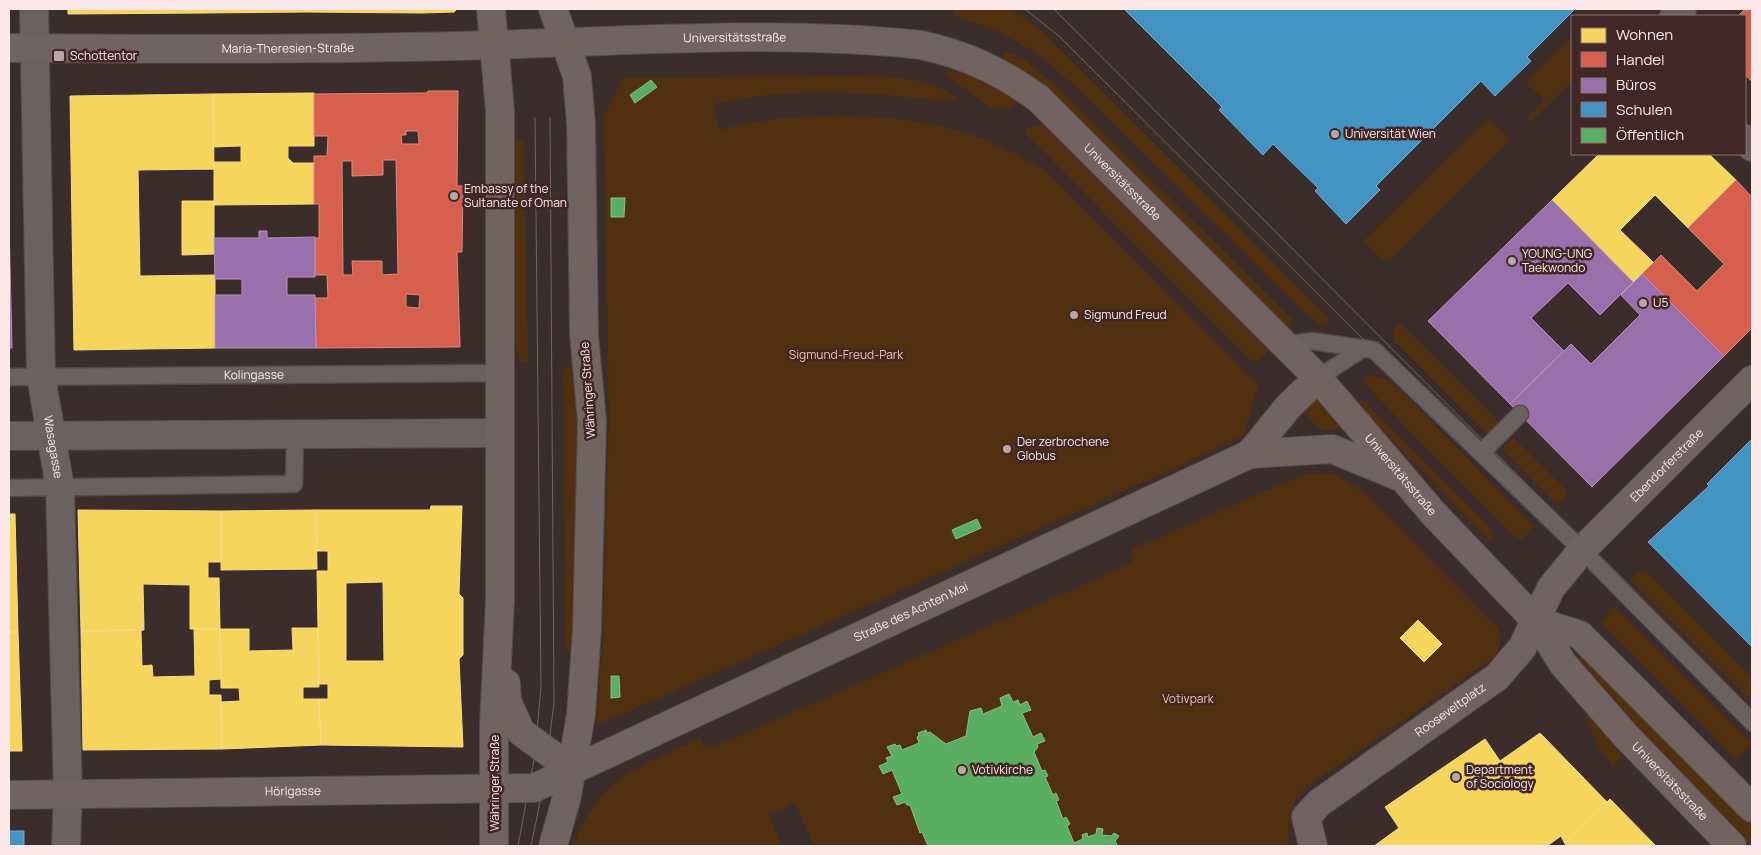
<svg xmlns="http://www.w3.org/2000/svg" width="1761" height="855" font-family="Manrope,sans-serif">
	<style>
		.green { fill: #513010 }
		.homes { fill: #f6d55c; stroke: #f8db86; fill-rule: evenodd }
		.shops { fill: #d6604d; stroke: #e1897c; fill-rule: evenodd }
		.offices { fill: #9970ab; stroke: #b794bd }
		.schools { fill: #4393c3; stroke: #7aacce }
		.public { fill: #5aae61; stroke: #8bbf8a }
		.lines { fill: none; stroke-linecap: round; stroke-linejoin: round }
		.lane-casing { stroke: #564949; stroke-width: 19 }
		.street-casing { stroke: #564949; stroke-width: 30 }
		.secondary-casing { stroke: #564949; stroke-width: 30 }
		.lane { stroke: #6c6161; stroke-width: 16 }
		.street { stroke: #6c6161; stroke-width: 28 }
		.secondary { stroke: #726363; stroke-width: 28 }
		.tram { stroke: #6f6363; stroke-width: 1 }
		.poi-dot { fill: #b9a7a7; stroke: #422727; stroke-width: 2 }
		.labels { text-anchor: middle; stroke-width: 5; stroke-linejoin: round; paint-order: stroke }
		.street-label { font-size: 12px; fill: #fce8e8; stroke: #422727 }
		.poi-label { font-size: 12px; fill: #fce8e8; stroke: #422727; text-anchor: start }
		.park-label { font-size: 12px; fill: #f4c39b; stroke: #422727 }
	</style>
	<rect width="100%" height="100%" fill="#3c2d2d"/>
	<path class="green" d="M955 9H1009L1039 28 1330 320 1323 327 1301 309 1075 86 1042 57 1000 32 953 15Z
		M1572 36V81L1531 122 1527 118 1545 100 1526 83Z
		M1008 52 1022 58 1056 85 1288 315 1292 320 1286 330 1004 64V54Z
		M946 69 978 79 1019 100 1012 107 992 109 948 76Z
		M810 76C853 77 924 70 959 99L950 101C872 93 790 85 713 105L720 130C796 109 898 112 972 135 997 144 1021 157 1044 169L1258 385 1244 435 1184 464 600 724 596 720 603 637 609 419 604 117 622 78Z
		M1488 119 1511 139 1390 260H1384L1365 243V239Z
		M1048 123 1232 309 1270 350 1257 361 1251 360 1025 133 1029 127Z
		M512 140 524 141 528 361 520 362 514 335Z
		M1400 323 1502 425 1489 437 1394 341 1393 331Z
		M572 367 578 413 576 599 572 651H566L563 369Z
		M1371 375 1389 381 1404 394 1534 526 1522 539 1516 538 1375 395 1363 379Z
		M1320 397 1344 427 1323 431 1304 413 1316 398Z
		M1357 398 1367 404 1490 528 1493 535 1492 542 1371 419 1362 409Z
		M1514 438 1566 490 1567 495 1557 505 1502 450Z
		M1307 473 1333 474 1363 491 1498 628C1501 639 1500 647 1494 657L1304 789C1289 808 1287 824 1289 846H814L795 803 768 815 782 846H573C600 777 636 767 700 739L704 746 712 748 1130 564 1133 555 1131 550Z
		M1640 571H1646L1752 678V701L1631 580Z
		M1613 605 1752 743 1736 759 1601 623Z
		M1585 651 1752 819V846L1644 737 1577 660Z
		M1588 715 1622 756 1613 766 1598 746 1586 717Z"/>
	<path class="homes" d="M68 9H203V13L68 14Z
		M203 9H306V12L203 13Z
		M306 9H457L454 12 422 13 306 12Z
		M314 93V146H288V158L293 163H314V204L214 205V162H241V146L214 147 213 94Z
		M213 94 214 169 138 170 140 276 215 275V348L74 350 70 96Z
		M1599 154H1709L1736 180 1688 228 1655 195 1620 230 1653 262 1633 282 1552 200Z
		M182 201H214V254L182 255Z
		M431 506H462L459 594 463 598V655L459 659 463 747 321 745 319 699H328V684H319L317 571H328V551H317L316 510H430ZM383 582 384 661H346V583Z
		M78 510 221 511V562H208V578H219L220 629H190V585L143 584 144 630 81 631Z
		M316 510 317 569 221 570V511Z
		M9 514H15L18 632H9Z
		M1418 620 1442 644 1424 662 1400 638Z
		M292 628H318L319 687H303V699H319L321 745 222 749 221 702 240 701 239 688H221L220 629H249V651L293 650Z
		M194 629H220L221 679 209 680V695H221L222 749 83 750 81 631 141 630 142 666 152 665 153 677 195 676Z
		M9 632H18L22 751H9Z
		M1540 733 1607 802 1565 844 1561 836 1547 846H1374L1399 828 1385 807 1485 739 1500 761Z
		M1610 799 1656 846H1568L1565 844Z"/>
	<path class="shops" d="M1745 9H1752V82L1745 74V16H1738Z
		M428 91H458L457 186H463L462 252H457L460 347 316 348 315 298H328L327 275H315V238H319V204H314V156H327L328 136H314V94L427 93ZM406 131H418L419 144H402L401 135H406ZM383 160H396L398 274 382 275V261H352L353 275H343L342 161H352V176L383 175ZM406 294 420 295 419 308 406 307Z
		M1736 180 1752 197V328L1724 356 1642 274 1661 255 1697 291 1724 264 1688 228Z"/>
	<path class="offices" d="M1552 200 1633 282 1600 315 1568 283 1531 318 1564 351 1510 404 1428 321Z
		M9 223 12 348H9Z
		M259 231H267V238L315 237V277H287V295H315L316 348H215V295H242V279H215L214 238H259Z
		M1642 274 1724 356 1592 487 1510 404 1571 344 1591 364 1640 315 1621 295Z"/>
	<path class="schools" d="M1124 9H1575L1527 57 1531 61 1495 96 1481 81 1376 186 1380 190 1346 224 1315 191 1318 188 1273 144 1263 155 1219 110 1222 107Z
		M1752 439V647L1648 542 1709 486 1707 484Z
		M9 831H24V846H9Z"/>
	<path class="public" d="M651 80 657 87 635 103 630 95Z
		M611 198H625L624 217H611Z
		M977 519 981 528 956 539 952 530Z
		M611 676H619L620 697 611 698Z
		M1009 694 1013 702 1018 700 1020 705 1027 701 1031 710 1022 713 1033 737 1041 733 1045 741 1037 744 1038 747 1034 752 1042 771 1045 770 1048 776 1045 777 1053 795 1056 793 1059 800 1056 801 1063 819 1066 817 1070 824 1067 826 1074 843 1083 839 1082 835 1087 833 1088 837 1096 834 1097 828 1103 829 1102 835 1111 836 1114 833 1119 836 1115 841 1118 846H928L922 832 920 833 910 805H907L905 802 897 805 893 797 902 794 892 770 883 774 879 766 888 762 886 758 892 756 887 747 895 744 896 746 900 745 902 750 919 743 917 737 919 736 918 733 926 730 927 733 930 732 946 744 966 736 970 711 981 708 983 714 1002 706 1000 698Z"/>
	<g class="lines">
		<g class="lane-casing">
			<g id="lane">
				<path d="M1285 345 1312 341 1374 350 1582 550 1752 722"/>
				<path id="s1" d="M9 377 500 373"/>
				<path d="M1318 378 1362 349"/>
				<path d="M1481 453 1520 414"/>
				<path d="M9 488 294 484 295 434"/>
			</g>
		</g>
		<g class="street-casing">
			<g id="street">
				<path id="s2" d="M34 9 41 376 60 488 68 795 66 846"/>
				<path d="M1674 16 1682 9"/>
				<path d="M1745 139 1752 147"/>
				<path d="M9 436 499 433"/>
			</g>
		</g>
		<g class="secondary-casing">
			<g id="secondary">
				<path d="M491 9 500 111V600L494 725V846"/>
				<path id="s3" d="M9 48C169 49 330 50 490 45 634 41 778 30 921 45 967 55 1000 71 1038 98L1318 378 1433 513 1536 621 1563 664 1625 735 1732 846"/>
				<path d="M1250 454 1288 407 1318 378"/>
				<path d="M1536 621 1580 635 1752 808"/>
				<path d="M506 683 507 701 521 732 573 770"/>
				<path id="s4" d="M9 795 534 788 1250 454 1332 449 1398 476"/>
				<path d="M553 846 567 796 581 714 587 629 592 421 584 334 581 124 577 76 553 9"/>
				<path id="s5" d="M1313 846 1306 817 1319 803 1497 677 1522 648 1551 588 1582 550 1752 380"/>
			</g>
		</g>
		<use href="#lane" class="lane"/>
		<use href="#street" class="street"/>
		<use href="#secondary" class="secondary"/>
		<path class="tram" d="M1025 9 1060 37 1374 350 1752 733
			M1054 9 1752 711
			M518 846 534 760 541 688 535 118
			M531 846 544 783 554 703 550 118"/>
	</g>
	<g class="poi-dot">
		<rect x="53" y="50" width="12" height="12" rx="2.5"/>
		<circle cx="1335" cy="134" r="5"/>
		<circle cx="454" cy="196" r="5"/>
		<circle cx="1512" cy="261" r="5"/>
		<circle cx="1643" cy="303" r="5"/>
		<circle cx="1074" cy="315" r="5"/>
		<circle cx="1007" cy="449" r="5"/>
		<circle cx="962" cy="770" r="5"/>
		<circle cx="1456" cy="777" r="5"/>
	</g>
	<g class="labels">
		<g class="street-label">
			<text dy="4" stroke="none"><textPath href="#s3" startOffset="726">Universitätsstraße</textPath></text>
			<text dy="4" stroke="none"><textPath href="#s3" startOffset="279">Maria-Theresien-Straße</textPath></text>
			<text dy="4" stroke="none"><textPath href="#s3" startOffset="1161">Universitätsstraße</textPath></text>
			<text dy="4" stroke="none"><textPath href="#s1" startOffset="245">Kolingasse</textPath></text>
			<text transform="translate(588 390) rotate(-94)" y="4">Währinger Straße</text>
			<text dy="4" stroke="none"><textPath href="#s2" startOffset="439">Wasagasse</textPath></text>
			<text dy="4" stroke="none"><textPath href="#s5" startOffset="541">Ebendorferstraße</textPath></text>
			<text dy="4" stroke="none"><textPath href="#s3" startOffset="1565">Universitätsstraße</textPath></text>
			<text dy="4" stroke="none"><textPath href="#s4" startOffset="941">Straße des Achten Mai</textPath></text>
			<text dy="4" stroke="none"><textPath href="#s5" startOffset="210">Rooseveltplatz</textPath></text>
			<text dy="4" stroke="none"><textPath href="#s3" startOffset="1974">Universitätsstraße</textPath></text>
			<text transform="translate(495 783) rotate(-90)" y="4">Währinger Straße</text>
			<text dy="4" stroke="none"><textPath href="#s4" startOffset="284">Hörlgasse</textPath></text>
		</g>
		<g class="poi-label">
			<text x="70" y="60">Schottentor</text>
			<text x="1345" y="138">Universität Wien</text>
			<text x="464" y="193">Embassy of the<tspan x="464" dy="14">Sultanate of Oman</tspan></text>
			<text x="1522" y="258">YOUNG-UNG<tspan x="1522" dy="14">Taekwondo</tspan></text>
			<text x="1653" y="307">U5</text>
			<text x="1084" y="319">Sigmund Freud</text>
			<text x="1017" y="446">Der zerbrochene<tspan x="1017" dy="14">Globus</tspan></text>
			<text x="972" y="774">Votivkirche</text>
			<text x="1466" y="774">Department<tspan x="1466" dy="14">of Sociology</tspan></text>
		</g>
		<g class="park-label">
			<text x="846" y="359">Sigmund-Freud-Park</text>
			<text x="1188" y="703">Votivpark</text>
		</g>
	</g>
	<rect width="1761" height="855" fill="none" stroke="#fce8e8" stroke-width="20"/>
	<rect x="1571" y="15" width="175" height="140" fill="#422727" stroke="#8c7474"/>
	<rect x="1581" y="28" width="25" height="15" fill="#f6d55c" stroke="#8c7474"/>
	<text x="1616" y="40" font-size="15" fill="#fce8e8">Wohnen</text>
	<rect x="1581" y="52" width="25" height="15" fill="#d6604d" stroke="#8c7474"/>
	<text x="1616" y="65" font-size="15" fill="#fce8e8">Handel</text>
	<rect x="1581" y="78" width="25" height="15" fill="#9970ab" stroke="#8c7474"/>
	<text x="1616" y="90" font-size="15" fill="#fce8e8">Büros</text>
	<rect x="1581" y="102" width="25" height="15" fill="#4393c3" stroke="#8c7474"/>
	<text x="1616" y="115" font-size="15" fill="#fce8e8">Schulen</text>
	<rect x="1581" y="128" width="25" height="15" fill="#5aae61" stroke="#8c7474"/>
	<text x="1616" y="140" font-size="15" fill="#fce8e8">Öffentlich</text>
</svg>
